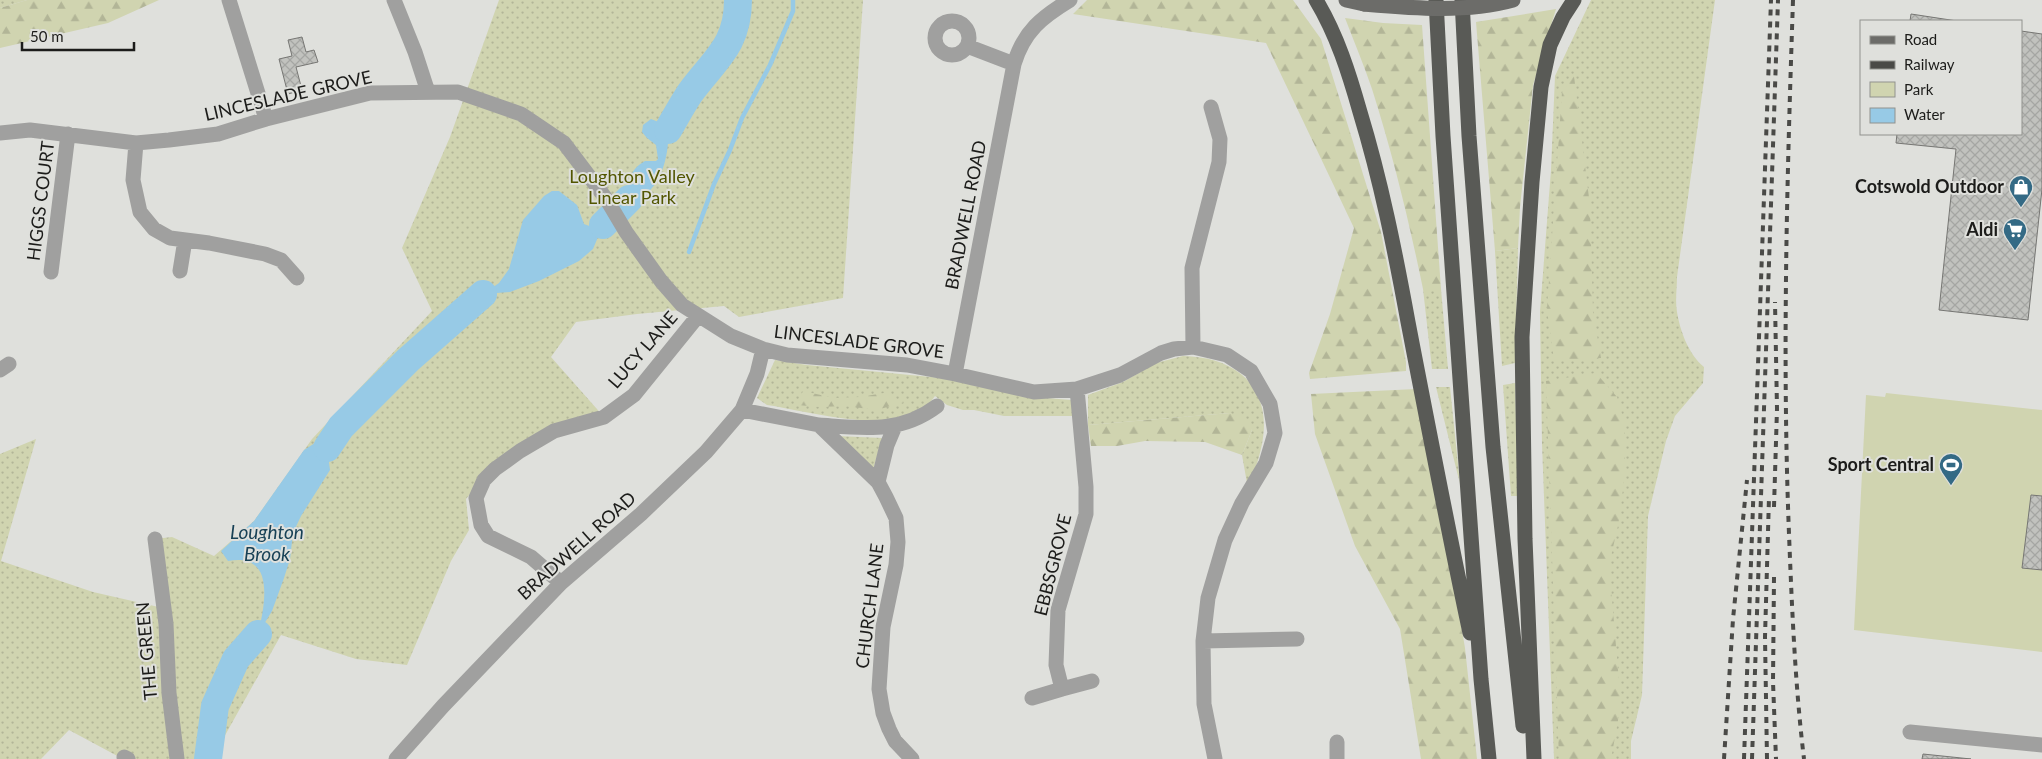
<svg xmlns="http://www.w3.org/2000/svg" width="2042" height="759" font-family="Lato,sans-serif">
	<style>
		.green { fill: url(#green-dots) }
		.forest { fill: url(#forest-firs) }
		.pitch { fill: #d0d4b0 }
		.water { fill: #97cae6 }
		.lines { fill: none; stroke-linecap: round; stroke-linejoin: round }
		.stream { stroke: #97cae6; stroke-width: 4.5 }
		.river { stroke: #97cae6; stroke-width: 28 }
		.building { fill: url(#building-cross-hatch); stroke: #767673 }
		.minor { stroke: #a0a09f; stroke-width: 15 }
		.major { stroke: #6c6c69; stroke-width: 15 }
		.highway { stroke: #595a56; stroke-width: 15 }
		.rail { stroke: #4a4a47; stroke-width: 4; stroke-dasharray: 6 6; stroke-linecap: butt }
		.major-bridge { stroke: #6c6c69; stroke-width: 15 }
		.labels { text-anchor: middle; stroke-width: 4; stroke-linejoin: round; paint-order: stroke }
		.street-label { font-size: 18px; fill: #1c1c1a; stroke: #dfe0dc }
		.park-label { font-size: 18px; fill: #525601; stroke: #dfe0dc }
		.poi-label { font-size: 18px; font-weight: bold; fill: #1c1c1a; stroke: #dfe0dc; text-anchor: end }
		.water-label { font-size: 19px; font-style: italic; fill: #184156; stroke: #dfe0dc }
	</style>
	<defs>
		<pattern id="green-dots" width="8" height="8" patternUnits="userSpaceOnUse" patternTransform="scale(1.25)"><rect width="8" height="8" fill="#d0d4b0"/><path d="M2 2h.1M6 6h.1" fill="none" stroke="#b2b597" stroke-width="1.8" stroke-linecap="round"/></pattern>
		<pattern id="forest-firs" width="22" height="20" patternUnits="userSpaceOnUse" patternTransform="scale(1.25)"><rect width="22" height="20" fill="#d0d4b0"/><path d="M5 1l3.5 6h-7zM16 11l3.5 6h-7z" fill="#b2b597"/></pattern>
		<pattern id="building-cross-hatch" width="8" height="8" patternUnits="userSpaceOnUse" patternTransform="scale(1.25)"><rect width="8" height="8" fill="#c1c2be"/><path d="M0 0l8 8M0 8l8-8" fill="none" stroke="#a5a6a3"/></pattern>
	</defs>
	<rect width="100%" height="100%" fill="#dfe0dc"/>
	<path class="green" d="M0 0H27L0 8Z
		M499 0H863L843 298 739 317 724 306 637 314 576 322 551 357 604 417 554 432 480 482 466 499 469 530 451 561 407 665 356 659 281 635 218 748 220 759H123L69 730 41 759H0V454L36 439 1 561 93 592 163 608 155 539 172 537 214 556 254 521 312 439 432 311 402 248 450 137Z
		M1591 0H1715L1677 277C1677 288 1675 301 1677 312 1680 331 1689 355 1704 367L1703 383 1675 416 1666 441 1648 516 1642 695 1631 741V759H1554L1542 444 1540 312 1551 170 1555 76Z
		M1518 248 1515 363 1502 366 1495 251Z
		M1423 289H1441L1448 369H1432Z
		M1183 356C1236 357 1273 387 1262 444 1258 461 1257 468 1247 483L1242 455 1252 430 1230 413 1088 425V395L1123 382 1156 363Z
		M775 360 807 365 941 378 1022 396 1071 400 1073 416H1004L974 410H963L947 405 935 396C931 401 927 407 922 410 884 434 808 411 767 405L757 398Z
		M1515 383 1518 496H1511L1503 385Z
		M1436 387H1450L1460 484Z
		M837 436 882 438 873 470Z"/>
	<path class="forest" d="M27 0H159L108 23 0 48V8Z
		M1087 0H1293L1321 39 1381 232 1406 362V371L1310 379 1309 373 1330 314 1354 228 1266 43 1073 14Z
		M1556 9 1533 85 1520 207 1518 248 1495 251 1476 22Z
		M1345 18 1383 23 1422 25 1441 289H1423C1409 221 1393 155 1372 89 1364 65 1354 42 1345 18Z
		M1574 76 1590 206 1593 313 1601 358 1570 361 1554 360 1547 309 1562 92Z
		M1596 373 1617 397 1625 425V472L1619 521 1609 565 1621 704 1611 759H1559L1546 381Z
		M1416 389 1446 536 1465 648 1477 759H1421L1400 629 1355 546 1315 434 1311 394Z
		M803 391 834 398 860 397 884 393 904 402 877 410 845 406 820 407 797 405Z
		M1230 413C1241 416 1247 419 1252 430L1242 455 1205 442 1145 441 1117 446H1091L1088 425Z"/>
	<path class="pitch" d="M1886 393 2042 410V652L1854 630 1866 395 1885 397Z"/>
	<path class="water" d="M651 119 661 123 668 130C670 154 660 199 629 199 629 181 628 171 645 161H656L658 159 656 145 647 138 642 132 643 125Z
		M552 191H559L577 205 584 224 592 227 599 222 603 225 593 249 579 261 539 281 510 292 483 294 499 283 509 269 523 220 544 196Z
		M315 443 327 448 330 470 301 516 293 533 290 559 284 578 272 611 258 634C265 605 276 552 228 561L221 551 254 521 304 450Z"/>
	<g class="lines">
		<path class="stream" d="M689 252 714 184 730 150 742 118 770 65 793 11V0"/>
		<path class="river" d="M668 130C675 118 682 105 690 93 714 60 738 46 738 0
			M603 225 629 199
			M327 448 341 427 408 360 483 294
			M208 759 215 706 236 659 258 634"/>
	</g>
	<path class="building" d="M1911 14 1957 21H1910Z
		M2021 31 2042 34V189L2028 320 1939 310 1956 149 1896 143 1897 134H2021Z
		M302 37 306 52 314 50 318 62 296 67 302 90 288 94 279 59 292 56 288 40Z
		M2031 495 2042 496V570L2022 568Z
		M1923 754 1971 759H1922Z"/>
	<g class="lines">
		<path class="minor" d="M229 0 266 119
			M394 0 415 52 428 92
			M935 38a17 17 0 1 1 34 0a17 17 0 1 1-34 0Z
			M967 46 1014 64
			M0 133 30 130 136 143 169 140 218 134 266 119 370 93 458 92 521 114 564 143 607 200 626 232 661 281 682 305 731 336 763 349 787 355 907 365 955 374 1034 392 1077 389 1120 375 1161 353 1174 349 1193 347 1227 355 1251 371 1270 404 1275 433 1266 463 1242 503 1225 540 1208 598 1203 641 1204 704 1215 759
			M136 143 133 180 140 212 154 229 170 238 209 243 265 254 281 260 297 278
			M180 271 185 240
			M51 272 68 134
			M1193 347 1192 268 1219 162 1220 139 1211 107
			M0 370 9 364
			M955 374 1014 64C1024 31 1042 17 1070 0
			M1077 389 1086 487V514L1058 610 1056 665 1062 689 1092 681
			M742 410 819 425 878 482 886 497 896 518 898 542 896 565 883 627 879 689 883 713 889 729 895 741 912 759
			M819 425C863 428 900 434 937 406
			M878 482 887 445 895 426
			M155 539 166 624 169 693 177 759
			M561 583 531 557 488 536 481 525 476 498 484 480 495 469 520 451 554 431 604 417 634 395 698 316
			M1203 641 1297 639
			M1032 698 1062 689
			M1910 732 2042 745
			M1337 742V759
			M124 757 128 759
			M396 759 443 706 561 583 641 514 706 452 742 410 757 374 763 349"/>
		<path class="major" d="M1346 0 1364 4"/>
		<path class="highway" d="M1316 0C1337 35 1349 73 1360 112 1381 181 1395 251 1408 322 1428 426 1448 530 1470 633
			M1436 0 1443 136 1481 679 1489 759
			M1462 0 1469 136 1493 447 1523 726
			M1534 759 1525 539 1522 337 1532 182 1541 87 1550 45 1563 17 1574 0"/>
		<path class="rail" d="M1793 0C1787 178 1782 356 1789 534 1792 609 1795 684 1804 759
			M1774 507 1777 409 1775 302
			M1774 577 1773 682 1776 759
			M1724 759 1733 619 1747 480
			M1744 759 1771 0
			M1752 759 1778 0
			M1767 759 1765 637 1769 497"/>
		<path class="major-bridge" d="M1364 4C1411 8 1467 13 1513 0"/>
	</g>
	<defs>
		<g id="shop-pin" transform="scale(1.25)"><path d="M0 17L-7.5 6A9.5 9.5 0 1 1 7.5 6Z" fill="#346a85" stroke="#dfe0dc"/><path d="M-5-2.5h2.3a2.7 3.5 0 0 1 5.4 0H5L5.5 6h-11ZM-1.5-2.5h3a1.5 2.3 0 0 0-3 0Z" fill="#fff"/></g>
		<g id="supermarket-pin" transform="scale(1.25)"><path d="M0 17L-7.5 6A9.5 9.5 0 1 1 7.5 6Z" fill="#346a85" stroke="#dfe0dc"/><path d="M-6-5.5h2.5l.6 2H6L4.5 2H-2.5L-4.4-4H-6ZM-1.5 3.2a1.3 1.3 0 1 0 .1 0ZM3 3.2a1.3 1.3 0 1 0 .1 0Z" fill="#fff"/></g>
		<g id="stadium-pin" transform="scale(1.25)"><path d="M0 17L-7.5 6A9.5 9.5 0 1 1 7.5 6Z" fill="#346a85" stroke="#dfe0dc"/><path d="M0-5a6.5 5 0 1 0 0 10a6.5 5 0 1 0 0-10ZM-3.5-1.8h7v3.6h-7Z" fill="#fff"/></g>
	</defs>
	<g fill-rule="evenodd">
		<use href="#shop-pin" x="2021" y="187"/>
		<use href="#supermarket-pin" x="2015" y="230"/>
		<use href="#stadium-pin" x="1951" y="465"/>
	</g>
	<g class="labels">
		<g class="street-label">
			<text transform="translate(288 96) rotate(-13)" y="6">LINCESLADE GROVE</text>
			<text transform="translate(41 201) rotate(-83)" y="6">HIGGS COURT</text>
			<text transform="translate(966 215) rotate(-79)" y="6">BRADWELL ROAD</text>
			<text transform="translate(859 342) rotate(7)" y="6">LINCESLADE GROVE</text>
			<text transform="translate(643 350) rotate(-49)" y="6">LUCY LANE</text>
			<text transform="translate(577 546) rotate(-42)" y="6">BRADWELL ROAD</text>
			<text transform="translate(1053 565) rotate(-76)" y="6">EBBSGROVE</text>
			<text transform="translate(870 606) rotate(-83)" y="6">CHURCH LANE</text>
			<text transform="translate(147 651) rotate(-95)" y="6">THE GREEN</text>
		</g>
		<g class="park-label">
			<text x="632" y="183">Loughton Valley<tspan x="632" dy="21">Linear Park</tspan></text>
		</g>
		<g class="poi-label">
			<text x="2004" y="193">Cotswold Outdoor</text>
			<text x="1998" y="236">Aldi</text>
			<text x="1934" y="471">Sport Central</text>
		</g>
		<g class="water-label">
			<text x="267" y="539">Loughton<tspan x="267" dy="22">Brook</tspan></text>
		</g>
	</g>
	<rect x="1860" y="20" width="162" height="115" fill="#dfe0dc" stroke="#91928e"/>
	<rect x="1870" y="36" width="25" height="8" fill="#6c6c69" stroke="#91928e"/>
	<text x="1904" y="45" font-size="15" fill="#1c1c1a">Road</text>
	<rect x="1870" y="61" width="25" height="8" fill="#4a4a47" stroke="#91928e"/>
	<text x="1904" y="70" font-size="15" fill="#1c1c1a">Railway</text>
	<rect x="1870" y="82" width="25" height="15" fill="#d0d4b0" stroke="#91928e"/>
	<text x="1904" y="95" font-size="15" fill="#1c1c1a">Park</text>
	<rect x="1870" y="108" width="25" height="15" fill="#97cae6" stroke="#91928e"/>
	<text x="1904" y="120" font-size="15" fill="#1c1c1a">Water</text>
	<path d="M22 42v8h112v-8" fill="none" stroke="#1c1c1a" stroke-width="2.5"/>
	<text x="30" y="42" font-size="15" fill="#1c1c1a" stroke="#dfe0dc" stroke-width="4" paint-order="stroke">50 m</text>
</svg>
